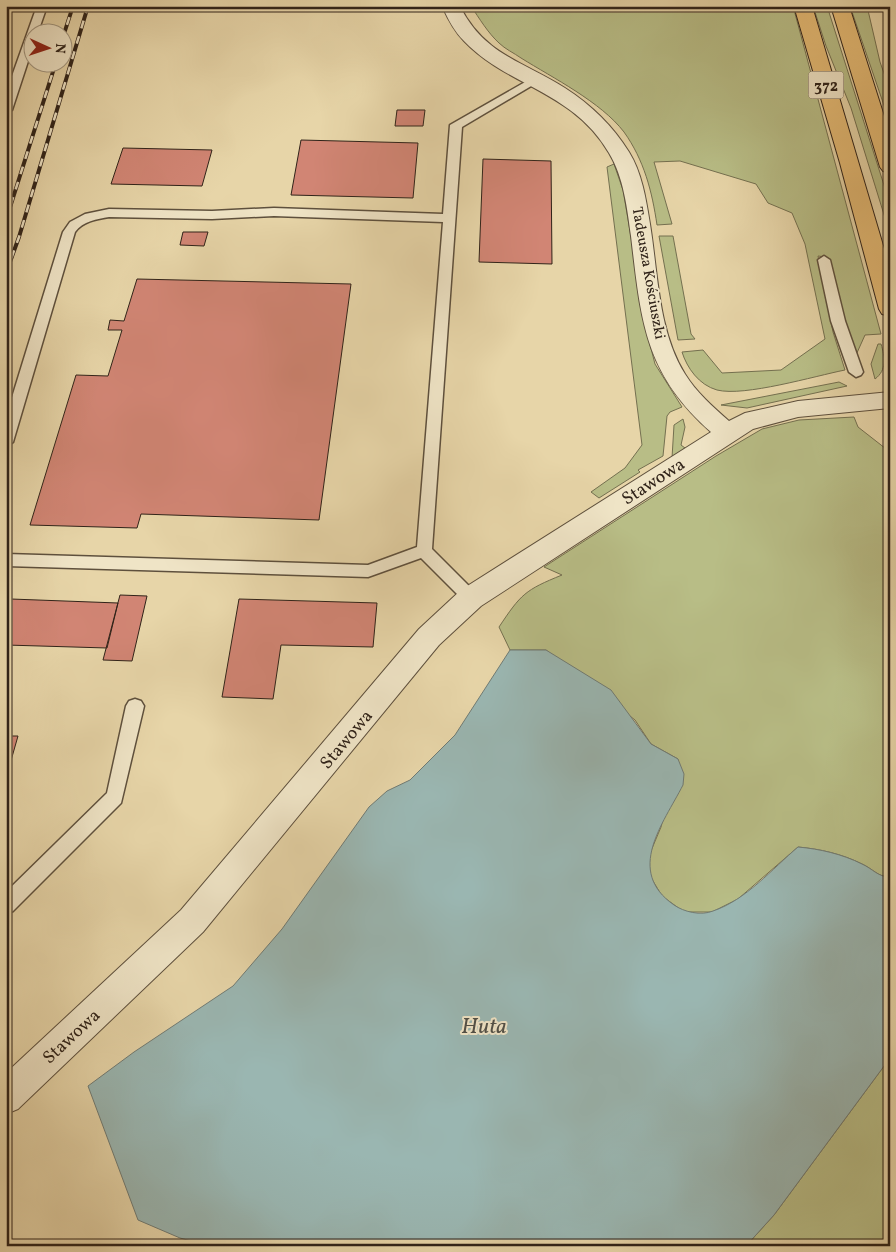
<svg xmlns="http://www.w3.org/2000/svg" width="896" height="1252" font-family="Vollkorn,serif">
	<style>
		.green { fill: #b8bd86; stroke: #747050 }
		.water { fill: #9ab6b1; stroke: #707b74 }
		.building { fill: #d18574; stroke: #302319 }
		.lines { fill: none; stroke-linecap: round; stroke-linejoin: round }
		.service-casing { stroke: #5e503d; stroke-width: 3 }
		.minor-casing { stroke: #5e503d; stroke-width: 2 }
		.primary-casing { stroke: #302319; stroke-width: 2 }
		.service { fill: #efe4c6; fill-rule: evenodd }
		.minor { fill: #efe4c6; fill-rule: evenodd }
		.primary { fill: #e4ba74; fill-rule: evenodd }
		.rail-casing { stroke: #302319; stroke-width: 4 }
		.rail { stroke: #efe4c6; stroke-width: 2.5; stroke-dasharray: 8; stroke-linecap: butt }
		.labels { text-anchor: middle; stroke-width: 4; stroke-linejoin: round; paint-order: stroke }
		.far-street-label { font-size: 15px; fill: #302319; stroke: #efe4c6 }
		.shield { fill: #efe4c6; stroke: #695d4d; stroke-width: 1 }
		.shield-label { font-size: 16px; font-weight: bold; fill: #302319 }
		.street-label { font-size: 18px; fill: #302319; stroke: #efe4c6 }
		.near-water-label { font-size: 22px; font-style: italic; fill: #504f47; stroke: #efe4c6 }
	</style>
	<rect width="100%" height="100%" fill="#e7d5a8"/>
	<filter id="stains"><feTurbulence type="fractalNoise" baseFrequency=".004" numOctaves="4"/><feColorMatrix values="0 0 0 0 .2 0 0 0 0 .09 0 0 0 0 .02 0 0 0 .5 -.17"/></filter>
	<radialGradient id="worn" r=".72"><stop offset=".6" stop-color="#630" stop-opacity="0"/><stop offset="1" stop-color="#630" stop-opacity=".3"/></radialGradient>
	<path class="green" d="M471 6H793L881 334 865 335 856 355 843 321 826 257 818 256 833 332 845 370C815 376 744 397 717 390 699 385 687 368 682 352L703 350 722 373 781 370 825 339 805 244 792 213 768 203 756 184 680 161 654 162 672 224 657 225C652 191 644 160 624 132 601 102 553 78 521 58 514 53 505 49 499 43 488 33 479 18 471 6Z
		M813 6H827L890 204V234L851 108 826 46Z
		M850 6H867L880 62 890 90V123Z
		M614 164 623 190 648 337 655 364 682 407 670 412 667 416 663 456 638 470 640 472 599 498 591 492 625 468 642 445 607 167Z
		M659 236H673L691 334 695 339 678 340Z
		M878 344H881C885 357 887 370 875 379L871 364Z
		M839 382 847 386 747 408 721 405Z
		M854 417 858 427 890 452V877C878 877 873 869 862 864 842 854 820 849 798 847L738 899 712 912H684L662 896 650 876 648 858 661 827 678 759 651 744 635 720 546 650H510L499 627C521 594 525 590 562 575L544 567 716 456 762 429 799 420Z
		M683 419 685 427 681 445 685 448 672 458 674 425Z
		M890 1058V1246H746L774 1215Z"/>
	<path class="water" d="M510 650H546L611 690 651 744 678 759 684 774 683 785C663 824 625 871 674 905 684 912 701 916 713 911 746 900 772 869 798 847 820 849 842 854 862 864 873 869 878 877 890 877V1058L774 1215 746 1246H210L180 1238 138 1220 88 1086 134 1052 233 986 282 929 369 807 387 791 410 780 455 735Z"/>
	<path class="building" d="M397 110H425L423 126H395Z
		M301 140 418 143 413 198 291 195Z
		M123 148 212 150 202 186 111 184Z
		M483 159 551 161 552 264 479 262Z
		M183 232H208L204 246 180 245Z
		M137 279 351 284 319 520 141 514 137 528 30 525 76 375 108 376 122 330H108L110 320 124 321Z
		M120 595 147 596 132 661 103 660Z
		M11 599 118 603 107 648 6 645V615Z
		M239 599 377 603 373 647 281 645 273 699 222 697Z
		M6 736H18L6 778Z"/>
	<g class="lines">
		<g class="service-casing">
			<path id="service" d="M37 6H47L38 32H32V49L12 110 6 113V93Z
				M534 77 538 78V82L462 127 432 549 477 594 479 598 477 602 471 604 465 602 421 558 368 577 6 566V554L368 565 417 547 443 222 274 216 212 219 109 217C97 219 83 221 75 232L13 442 6 447V417L63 232 70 222 85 214 109 209 212 211 274 208 443 214 450 125Z
				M824 256 830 260 845 321 863 372 861 375 856 377 849 372 831 321 818 260Z
				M135 699 141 701 144 706 121 803 13 911 6 914V892L107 793 126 706 129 701Z"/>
		</g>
		<g class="minor-casing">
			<path id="minor" d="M442 6H460C483 54 524 62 565 88 590 104 613 126 629 152 642 173 646 199 650 224 658 273 658 331 685 374 696 392 713 407 729 421L745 413 798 401 890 392V408L798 417 753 429 481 606 439 645 203 932 18 1109 6 1114V1073L181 910 419 629 461 590 711 432C644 373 641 320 631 236 627 208 624 178 609 153 573 91 508 87 464 41 454 31 448 19 442 6Z"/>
		</g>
		<g class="primary-casing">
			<path id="primary" d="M794 6H812L890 269V316L882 314 879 309 840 163Z
				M831 6H849L890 135V173L883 171 880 167Z"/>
		</g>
		<use href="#service" class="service"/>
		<use href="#minor" class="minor"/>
		<use href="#primary" class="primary"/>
		<g class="rail-casing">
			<path id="rail" d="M62 40 73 6
				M6 220 56 62
				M6 273 19 237 88 6"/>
		</g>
		<use href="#rail" class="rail"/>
	</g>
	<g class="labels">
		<g class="far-street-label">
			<text transform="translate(649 273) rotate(80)" y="5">Tadeusza Kościuszki</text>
		</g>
		<rect class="shield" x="808.5" y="71.5" width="35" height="27" rx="4"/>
		<g class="shield-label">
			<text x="826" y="91">372</text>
		</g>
		<g class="street-label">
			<text transform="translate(653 481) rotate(-33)" y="6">Stawowa</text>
			<text transform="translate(346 739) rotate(-50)" y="6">Stawowa</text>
			<text transform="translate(71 1036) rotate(-43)" y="6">Stawowa</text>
		</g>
		<g class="near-water-label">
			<text x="484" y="1033">Huta</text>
		</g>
	</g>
	<rect width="896" height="1252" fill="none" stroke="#e7d5a8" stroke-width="25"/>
	<rect x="8" y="8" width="881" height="1237" fill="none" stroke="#302319" stroke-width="2.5"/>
	<rect x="12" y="12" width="871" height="1227" fill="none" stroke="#302319"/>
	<g transform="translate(48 48) rotate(93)"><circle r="24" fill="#efe4c6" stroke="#a39781"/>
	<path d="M0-4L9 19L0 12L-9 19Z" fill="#8f2418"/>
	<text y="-8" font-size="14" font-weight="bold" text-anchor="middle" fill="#302319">N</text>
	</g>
	<rect width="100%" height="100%" filter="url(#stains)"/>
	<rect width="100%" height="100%" fill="url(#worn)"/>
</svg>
